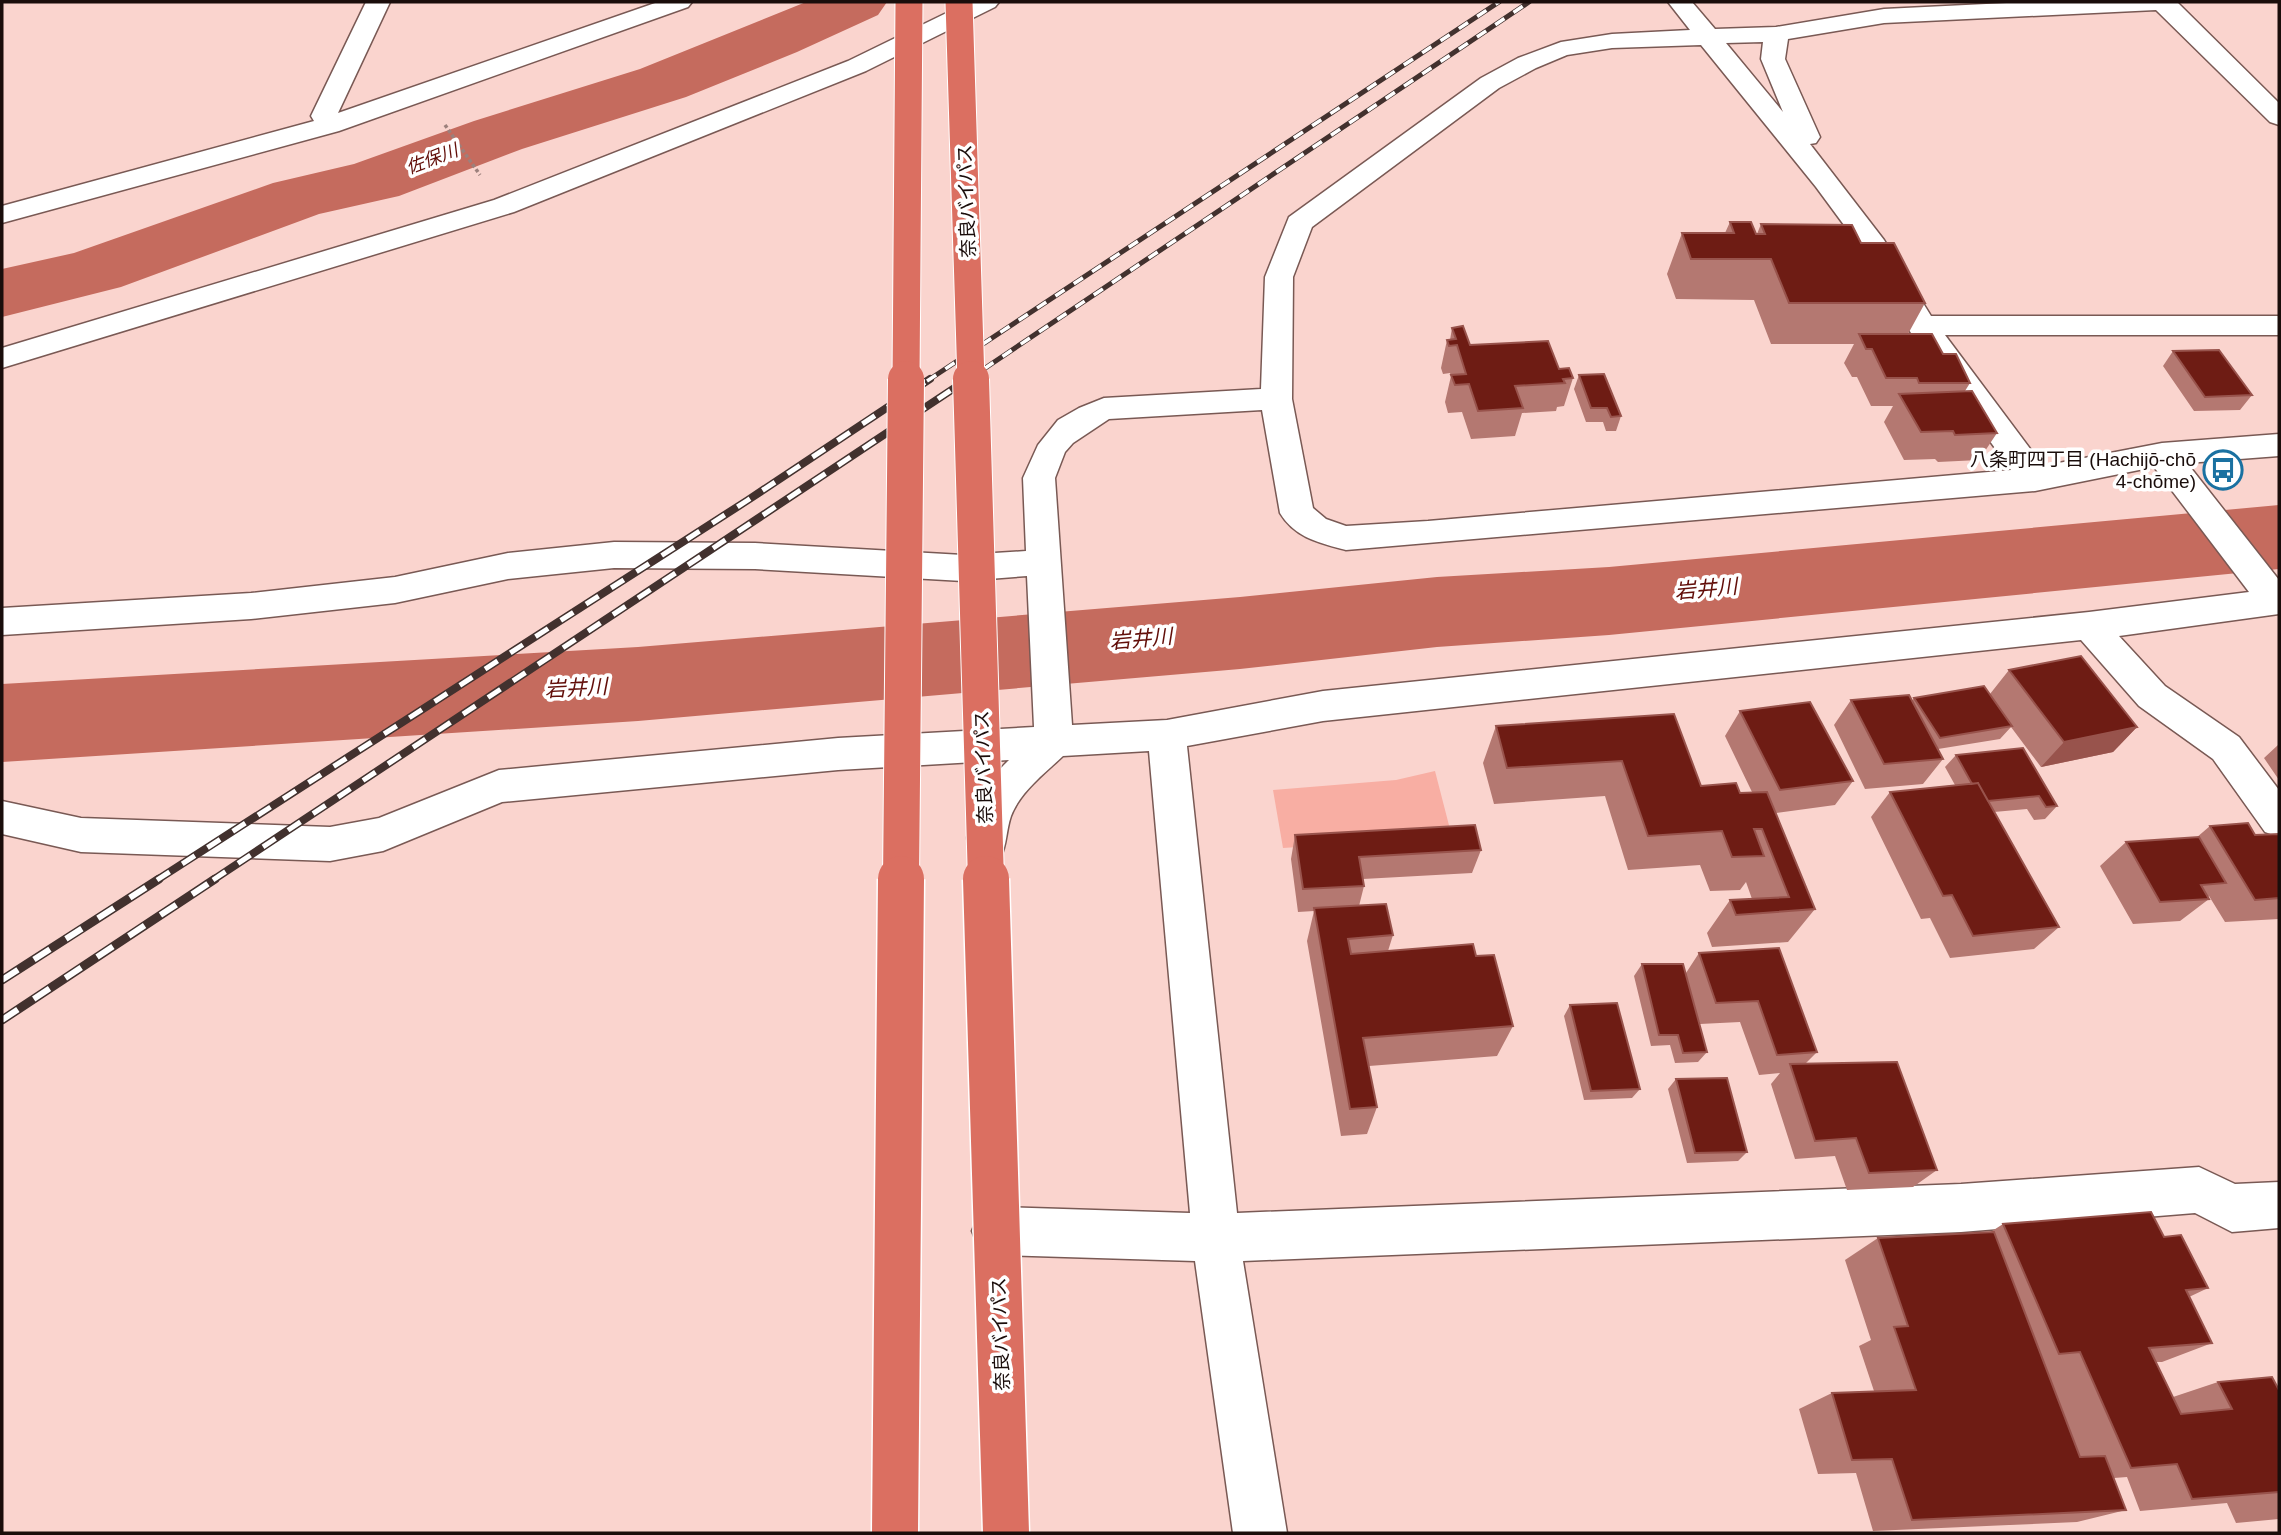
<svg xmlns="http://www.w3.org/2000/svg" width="2281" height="1535" font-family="Helvetica,'Noto Sans JP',sans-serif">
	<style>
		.green { fill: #f8aea3 }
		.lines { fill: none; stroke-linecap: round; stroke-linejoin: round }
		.river { fill: #c56b5e; fill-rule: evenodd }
		.minor-casing { stroke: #795954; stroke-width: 3 }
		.path { stroke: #9c807c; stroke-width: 3.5; stroke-dasharray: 3.5 2.5; stroke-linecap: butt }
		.minor { fill: #fff; fill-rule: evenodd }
		.rail-far2-casing { stroke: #42312e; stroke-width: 5 }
		.rail-far1-casing { stroke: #42312e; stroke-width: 8 }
		.rail-casing { stroke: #42312e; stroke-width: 9 }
		.rail-far2 { stroke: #fff; stroke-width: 3.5; stroke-dasharray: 11; stroke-linecap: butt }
		.rail-far1 { stroke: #fff; stroke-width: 5; stroke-dasharray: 15; stroke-linecap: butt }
		.rail { stroke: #fff; stroke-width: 6; stroke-dasharray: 19; stroke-linecap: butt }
		.highway-bridge-far2-casing { stroke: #fff; stroke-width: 29; stroke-linecap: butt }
		.highway-bridge-far1-casing { stroke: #fff; stroke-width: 38; stroke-linecap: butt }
		.highway-bridge-casing { stroke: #fff; stroke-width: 49; stroke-linecap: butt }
		.highway-bridge-far2 { stroke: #db6f61; stroke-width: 27 }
		.highway-bridge-far1 { stroke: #db6f61; stroke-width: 36 }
		.highway-bridge { stroke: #db6f61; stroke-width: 46 }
		.wall { fill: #b47871 }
		.shaded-wall { fill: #98534c }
		.building { fill: #6e1c14; stroke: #98534c; stroke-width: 2 }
		.labels { text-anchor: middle; stroke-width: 7; stroke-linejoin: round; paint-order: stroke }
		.far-water-label { font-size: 18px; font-style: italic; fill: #620e09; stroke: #fff }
		.street-label { font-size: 19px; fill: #1a0d0b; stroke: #fff }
		.poi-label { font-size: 19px; fill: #1a0d0b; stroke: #fff; text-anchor: end }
		.water-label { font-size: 21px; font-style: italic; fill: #620e09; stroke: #fff }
	</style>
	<rect width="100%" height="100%" fill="#fad4ce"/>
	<path class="green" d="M1435 771 1452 837 1283 848 1273 790 1396 780Z"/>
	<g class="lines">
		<path class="river" d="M806 2H887L878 15 797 52 686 97 522 149 399 196 319 214 121 287 2 317V269L74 253 273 183 354 164 474 121 640 69Z
			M2279 505V569L1609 635 1437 647 1240 669 638 721 2 762V684L638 647 1240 597 1437 577 1609 567Z"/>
		<g class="minor-casing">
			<path id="minor" d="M366 2H390L338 113 658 2H692L688 7 339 131 2 223V206L314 121 311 116Z
				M969 2H999L995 7 866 71 514 212 2 368V348L494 200 848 61Z
				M1668 2H1692L1715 29 1776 27 1884 9 2027 2H2177L2279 103V125L2270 122 2156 10 1884 23 1788 39 1785 59 1820 137 1816 143 1810 144 1884 240 1931 316H2279V335H1945L2043 466 2162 443 2279 434V456L2187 463 2279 580V614L2119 636 2165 686 2239 737 2279 790V837L2265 832 2213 759 2139 706 2081 640 1323 721 1187 746 1237 1213 1961 1184 2199 1167 2235 1184 2279 1182V1228L2232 1232 2195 1213 1961 1232 1243 1261 1287 1533H1233L1195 1261 996 1255 979 1248 972 1231 979 1214 996 1207 1190 1213 1149 751 1063 756C1045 773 1020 792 1011 816 1006 830 1007 845 1000 859L986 864 972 859C956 825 985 783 1009 760L838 770 502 802 383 851 330 861 81 852 2 834V801L81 818 330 827 379 818 499 770 838 738 1034 727 1027 576 963 581 755 569 614 568 508 579 395 603 251 619 2 635V608L251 593 395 577 508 553 614 542 755 543 963 555 1026 551 1023 478 1038 445 1058 420 1079 408 1104 398 1261 389 1265 277 1289 217 1481 78 1518 58 1561 42 1612 34 1690 30ZM1763 42 1761 59 1783 112 1726 43ZM1701 45 1816 187 1861 248 1911 333 2011 470 1428 521 1346 526 1326 519 1313 508 1292 399 1293 277 1312 227 1499 88 1536 68 1567 55 1612 48ZM1262 410 1280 513C1295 538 1320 543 1346 550L2035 491 2154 467 2249 592 2089 612 1323 691 1167 720 1072 725 1055 478 1065 452 1073 443 1109 419Z"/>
		</g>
		<path class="path" d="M445 125 480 175"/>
		<use href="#minor" class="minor"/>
		<g class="rail-far2-casing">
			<path id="rail-far2" d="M927 381 1499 2
				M966 381 1529 2"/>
		</g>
		<g class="rail-far1-casing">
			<path id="rail-far1" d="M157 880 748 500 930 379
				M213 880 968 379"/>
		</g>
		<g class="rail-casing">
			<path id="rail" d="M2 980 159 879
				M2 1020 215 879"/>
		</g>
		<use href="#rail-far2" class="rail-far2"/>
		<use href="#rail-far1" class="rail-far1"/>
		<use href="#rail" class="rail"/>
		<g class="highway-bridge-far2-casing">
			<path id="highway-bridge-far2" d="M959 2 971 381
				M906 381 909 2"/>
		</g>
		<g class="highway-bridge-far1-casing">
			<path id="highway-bridge-far1" d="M971 379 986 880
				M901 880 906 379"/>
		</g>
		<g class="highway-bridge-casing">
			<path id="highway-bridge" d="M986 879 1006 1533
				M895 1533 901 879"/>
		</g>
		<use href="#highway-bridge-far2" class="highway-bridge-far2"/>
		<use href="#highway-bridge-far1" class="highway-bridge-far1"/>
		<use href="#highway-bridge" class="highway-bridge"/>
	</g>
	<path class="wall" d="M1730 222 1756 234H1757L1761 224 1861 243 1925 303 1908 334 1943 354 1970 383 1965 391 1997 433 1979 460 1938 462 1935 459 1904 460 1884 422 1893 406H1871L1857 377H1852L1844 363 1854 344H1771L1754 300 1676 299 1667 274 1682 233H1725Z
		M1452 328 1470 345 1559 369 1573 378 1564 406 1557 407 1556 411 1522 413 1515 436 1471 439 1462 412 1448 413 1445 402 1451 376 1450 373 1443 374 1441 368 1447 340H1450Z
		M2173 351 2252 395 2240 410 2194 411 2163 366Z
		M1579 375 1621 416 1616 431H1606L1603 422H1586L1574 389Z
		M2009 670 2137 727 2113 752 2041 767 2011 727 2000 739 1938 749 1943 759 1923 784 1865 789 1834 725 1851 700 1912 701 1914 698 1990 694Z
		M1740 711 1853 781 1835 805 1776 813 1815 909 1788 942 1712 947 1707 933 1730 900 1752 899 1746 882 1740 890 1710 891 1700 865 1628 870 1605 796 1494 804 1483 763 1496 726 1674 714 1701 786 1740 793 1752 792 1725 736Z
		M2278 745H2279V780L2264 758Z
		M2023 748 2057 806 2045 819 2034 820 2027 809 1994 812 2059 927 2034 949 1950 958 1930 918 1921 919 1871 817 1890 792 1955 785 1945 767 1956 755Z
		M2210 826 2255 835 2279 834V919L2225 922 2209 896 2208 897 2209 899 2180 921 2133 924 2100 866 2126 842 2196 838Z
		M1295 835 1481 850 1472 873 1363 879 1364 886 1359 906 1393 935 1388 951 1476 956 1513 1026 1497 1056 1369 1066 1377 1107 1367 1134 1341 1136 1307 941 1314 911 1298 912 1291 859Z
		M1779 948 1817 1052 1805 1064 1937 1170 1913 1187 1847 1190 1835 1156 1795 1159 1771 1084 1780 1073 1759 1075 1740 1022 1700 1024 1696 1012 1707 1052 1698 1062 1675 1063 1670 1045 1651 1046 1634 976 1642 964 1686 973 1699 953Z
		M1570 1005 1640 1089 1632 1098 1584 1100 1564 1016Z
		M1676 1079 1747 1152 1738 1161 1687 1163 1668 1089Z
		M2003 1224 2164 1237 2208 1288 2189 1297 2212 1343 2162 1362H2156L2173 1397 2218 1382 2279 1390V1519L2236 1523 2227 1503 2140 1511 2127 1477 2114 1478 2126 1510 2077 1522 1873 1531 1856 1473 1818 1474 1799 1409 1832 1393 1874 1391 1859 1346 1871 1340 1845 1260 1878 1238 1989 1233Z"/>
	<path class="shaded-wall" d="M2137 727 2113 752 2041 767 2064 742Z"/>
	<path class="building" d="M1730 222H1751L1756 234H1765L1761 224 1852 225 1861 243H1894L1925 303H1789L1771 259H1691L1682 233H1734Z
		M1463 326 1470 345 1548 341 1559 369 1569 368 1573 378 1563 379 1565 383 1515 386 1523 408 1478 411 1469 384 1455 385 1451 375 1466 374 1457 345 1449 346 1447 340 1456 339 1452 328Z
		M1859 334H1932L1943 354H1956L1970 383H1919L1917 378H1886L1872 349H1866Z
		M2219 350 2252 395 2205 397 2173 351Z
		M1604 374 1621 416 1611 417 1607 408H1591L1579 375Z
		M1972 391 1997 433 1955 435 1953 431 1921 432 1899 394Z
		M2081 656 2137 727 2064 742 2009 670Z
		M1984 686 2012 726 1940 738 1914 698Z
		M1909 695 1943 759 1884 764 1851 700Z
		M1810 702 1853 781 1780 790 1740 711Z
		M1674 714 1701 786 1736 783 1740 793 1767 792 1815 909 1736 915 1730 900 1789 897 1762 829H1754L1764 856 1732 857 1722 831 1648 836 1622 761 1507 768 1496 726Z
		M2023 748 2057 806 2046 807 2039 796 1988 801 1978 783 1972 784 1956 755Z
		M1978 783 2059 927 1973 936 1952 895 1943 896 1890 792Z
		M2248 823 2255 835 2279 834V898L2255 900 2210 826Z
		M1475 825 1481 850 1359 857 1364 886 1303 889 1295 835Z
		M2199 837 2226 883 2201 885 2209 899 2160 902 2126 842Z
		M1386 904 1393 935 1348 939 1351 954 1473 944 1476 956 1494 955 1513 1026 1363 1038 1377 1107 1350 1109 1314 908Z
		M1779 948 1817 1052 1777 1055 1758 1001 1716 1003 1699 953Z
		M1642 964H1683L1707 1052 1683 1053 1678 1035H1659Z
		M1617 1003 1640 1089 1591 1091 1570 1005Z
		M1897 1062 1937 1170 1869 1173 1856 1138 1815 1141 1790 1064Z
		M1727 1078 1747 1152 1695 1153 1676 1079Z
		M2151 1212 2164 1237 2181 1235 2208 1288 2186 1290 2212 1343 2149 1348 2181 1414 2232 1409 2218 1382 2272 1377 2279 1390V1492L2192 1499 2177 1464 2131 1468 2080 1352 2059 1354 2003 1224Z
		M1994 1232 2080 1457 2105 1456 2126 1510 1912 1520 1892 1459 1852 1460 1832 1393 1916 1390 1894 1327 1908 1326 1878 1238Z"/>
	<defs>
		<g id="bus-ring" transform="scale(2.0125)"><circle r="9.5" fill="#fff" stroke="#1a71a1" stroke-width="1.5"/><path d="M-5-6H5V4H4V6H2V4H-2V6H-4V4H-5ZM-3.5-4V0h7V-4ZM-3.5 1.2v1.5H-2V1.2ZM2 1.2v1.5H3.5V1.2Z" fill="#1a71a1"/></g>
	</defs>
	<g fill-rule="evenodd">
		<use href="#bus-ring" x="2223" y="470"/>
	</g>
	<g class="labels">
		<g class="far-water-label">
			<text transform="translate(432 159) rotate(-21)" y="6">佐保川</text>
		</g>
		<g class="street-label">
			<text transform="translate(966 201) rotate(-92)" y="7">奈良バイパス</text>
			<text transform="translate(983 767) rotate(-92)" y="7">奈良バイパス</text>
			<text transform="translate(1000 1334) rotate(-92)" y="7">奈良バイパス</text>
		</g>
		<g class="poi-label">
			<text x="2196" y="466">八条町四丁目 (Hachijō-chō<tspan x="2196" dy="22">4-chōme)</tspan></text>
		</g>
		<g class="water-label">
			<text transform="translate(1706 589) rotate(-5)" y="7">岩井川</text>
			<text transform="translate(1141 639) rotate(-5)" y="7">岩井川</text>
			<text transform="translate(576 688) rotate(-3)" y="7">岩井川</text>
		</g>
	</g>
	<rect width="2281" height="1535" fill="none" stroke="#1a0d0b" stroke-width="7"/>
</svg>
